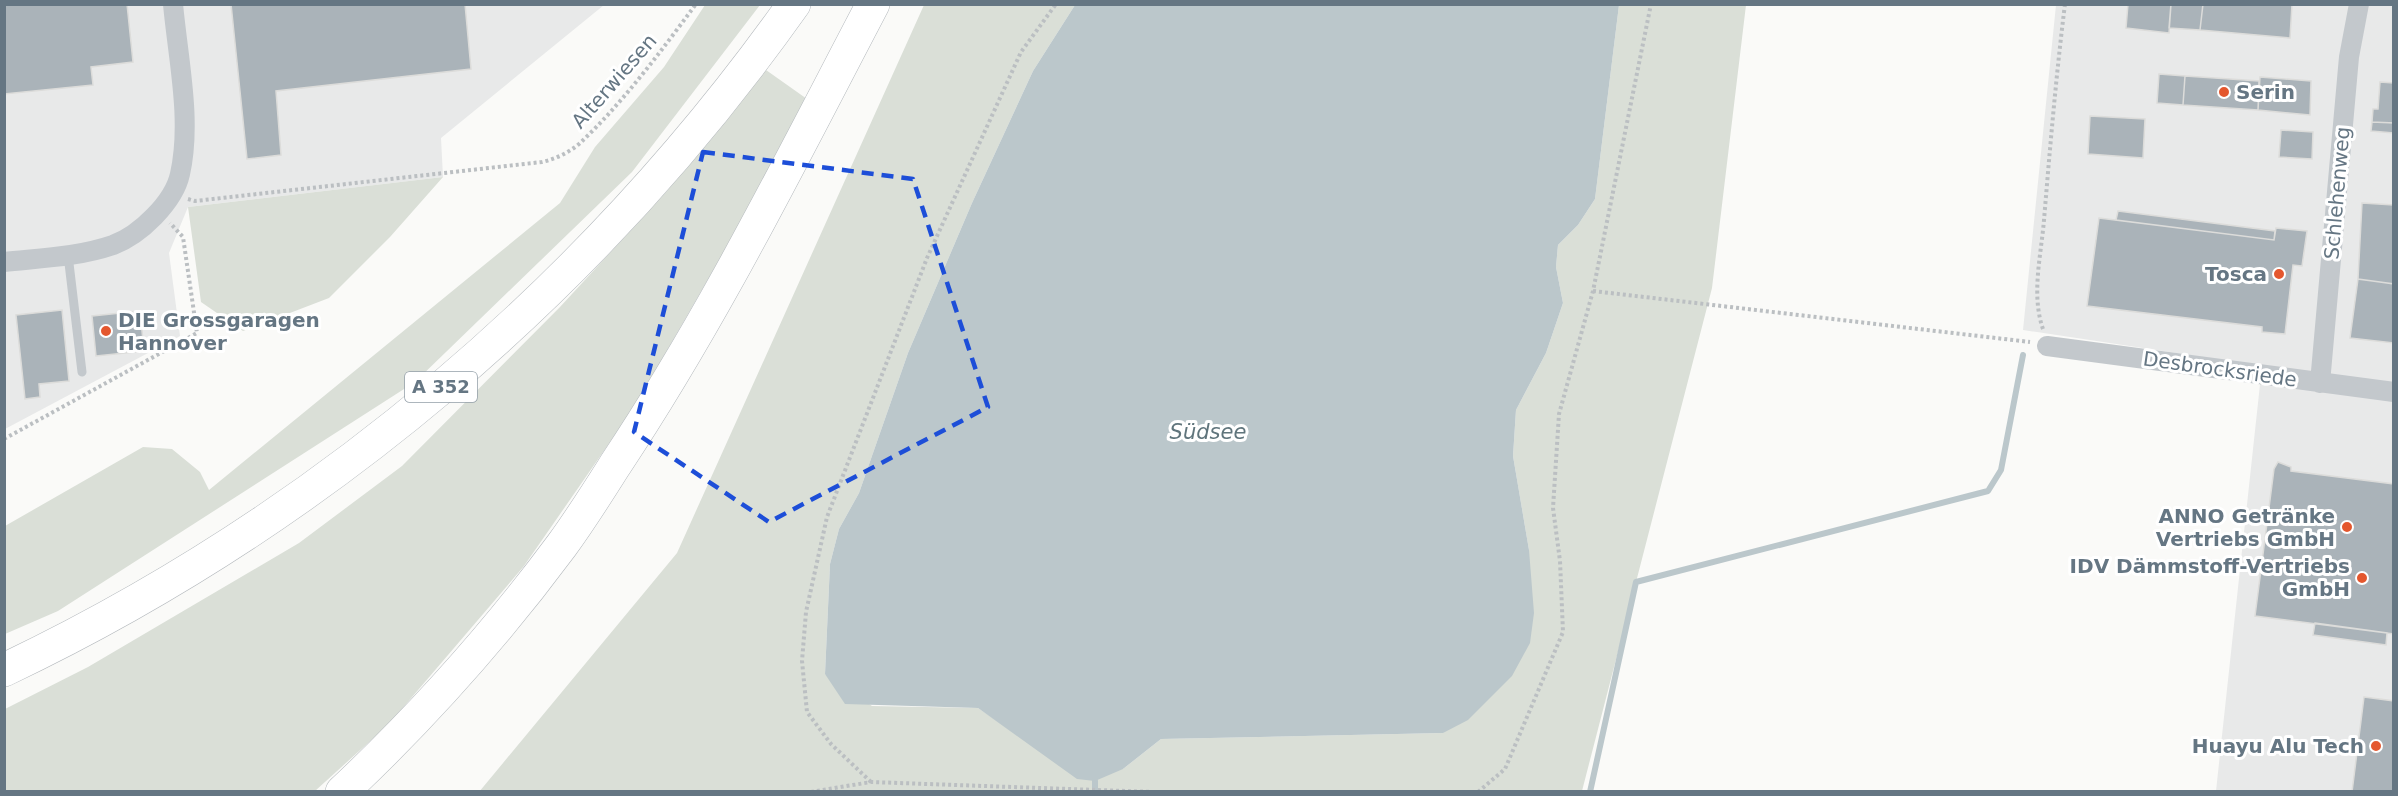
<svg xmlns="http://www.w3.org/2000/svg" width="2398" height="796" font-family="'DejaVu Sans',sans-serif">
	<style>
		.built { fill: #e8e9e9 }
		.green { fill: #dadfd7 }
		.water { fill: #bbc7cb }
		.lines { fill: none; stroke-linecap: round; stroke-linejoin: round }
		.stream { stroke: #bbc7cb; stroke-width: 6 }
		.building { fill: #aab3b9; stroke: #dcdcda; stroke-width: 1.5 }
		.motorway-casing { stroke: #b4b9bd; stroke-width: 34 }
		.path { stroke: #bbbfc2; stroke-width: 4; stroke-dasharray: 3 3; stroke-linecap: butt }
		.service { stroke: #c3c8cc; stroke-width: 9 }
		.minor { stroke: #c3c8cc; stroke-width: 20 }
		.motorway { stroke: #fff; stroke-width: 33 }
		.marked { fill: none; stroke: #1d4ed8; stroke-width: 4.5; stroke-dasharray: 12 8; stroke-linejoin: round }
		.poi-dot { fill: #e4572e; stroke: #fff; stroke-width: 2 }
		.labels { text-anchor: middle; stroke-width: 6; stroke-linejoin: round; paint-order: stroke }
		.shield { fill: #fff; stroke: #939fa8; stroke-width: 1.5 }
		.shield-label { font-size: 18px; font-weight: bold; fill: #657683 }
		.street-label { font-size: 20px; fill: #657683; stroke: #fff }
		.poi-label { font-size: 20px; font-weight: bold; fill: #657683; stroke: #fff; text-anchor: end }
		.water-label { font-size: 21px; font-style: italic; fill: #60757c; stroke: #fff }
	</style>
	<rect width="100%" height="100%" fill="#fafaf8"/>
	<path class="built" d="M5 5H604L441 138 443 177 188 207 169 253 180 336 5 429Z
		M2056 5H2393V791H2216L2262 366 2023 330Z"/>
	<path class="green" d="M705 5H760L632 172 415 382 58 611 5 634V526L143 447 172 449 200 472 209 490 560 203 595 147 664 67Z
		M924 5H1075L1033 71 972 203 908 353 859 493 839 529 830 564 825 674 872 706 978 708 1025 740 1123 769 1161 739 1443 733 1529 550 1513 456 1516 410 1546 353 1563 303 1556 267 1558 245 1578 225 1595 199 1619 5H1746L1712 288 1582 791 479 792 677 553Z
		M766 70 807 99 756 196 635 406 524 566 389 724 315 791 5 792V709L88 667 299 543 402 466 560 307 666 192Z
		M443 177 390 237 329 298 243 331 201 302 188 207Z"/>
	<path class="water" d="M1075 5H1619L1595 199 1578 225 1558 245 1556 267 1563 303 1546 353 1516 410 1513 456 1529 550 1534 613 1530 643 1512 676 1468 720 1443 733 1161 739 1123 769 1095 781 1077 779 978 708 845 704 825 674 830 564 839 529 859 493 908 353 972 203 1033 71Z"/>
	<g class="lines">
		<path class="stream" d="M1095 792V781
			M1590 792 1636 582 1988 491 2001 470 2023 355"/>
	</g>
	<path class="building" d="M4 4H127L133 62 91 67 93 85 4 94Z
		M231 4H465L471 69 276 91 281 155 247 159Z
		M2128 4H2171L2169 33 2126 28Z
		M2171 4H2203L2200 30 2169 28Z
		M2203 4H2292L2290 38 2200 30Z
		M2159 74 2185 76 2183 105 2157 103Z
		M2185 76 2259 81 2258 110 2183 105Z
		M2260 77 2311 81 2310 115 2258 110Z
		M2380 82 2394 83V123L2372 122 2373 109H2378Z
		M2090 116 2145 119 2143 158 2088 154Z
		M2372 122 2394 123V133L2371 131Z
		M2281 130 2313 132 2312 159 2279 157Z
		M2362 203 2394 205V284L2358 279Z
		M2118 211 2275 231 2274 240 2116 220Z
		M2099 218 2274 240 2276 228 2307 231 2302 266 2293 265 2285 334 2262 332V327L2087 306Z
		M2358 279 2394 284V343L2350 338Z
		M62 310 69 381 39 384 40 397 25 399 16 315Z
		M140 311 144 351 96 356 92 316Z
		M2278 462 2291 467V471L2394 484V634L2255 616 2274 469Z
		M2315 623 2387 633 2386 645 2313 635Z
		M2364 697 2394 701V792H2352Z"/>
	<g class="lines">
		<g class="motorway-casing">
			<path id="motorway" d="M4 670C319 520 592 289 794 4
				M342 792C423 716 496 634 562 545 581 519 598 492 615 465 713 318 791 160 873 4"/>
		</g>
		<path class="path" d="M188 199 195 201 542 162C555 159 568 153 579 144 621 105 662 50 696 4
			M1593 291 2030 342
			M2043 329C2031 295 2041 256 2044 220 2050 148 2056 76 2065 4
			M4 439 197 333 183 237 170 223
			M871 782 831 744 807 712 802 661 806 612 827 517 927 258 1021 52 1056 4
			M811 792 871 782 1154 792
			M1478 792 1505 769 1563 632 1560 561 1553 508 1559 414 1593 291 1651 4"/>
		<path class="service" d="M68 255 82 372"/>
		<path class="minor" d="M4 262C41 258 78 257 113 245 140 235 174 202 180 174 192 120 178 59 173 4
			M2047 346 2394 392
			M2320 383 2349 57 2359 4"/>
		<use href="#motorway" class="motorway"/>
	</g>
	<path class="marked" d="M703 152 913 179 988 407 769 522 634 432Z"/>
	<g class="poi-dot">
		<circle cx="2224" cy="92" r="6"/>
		<circle cx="2279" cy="274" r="6"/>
		<circle cx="106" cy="331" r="6"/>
		<circle cx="2347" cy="527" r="6"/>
		<circle cx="2362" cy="578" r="6"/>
		<circle cx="2376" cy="746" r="6"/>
	</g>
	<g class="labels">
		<rect class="shield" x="405" y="372" width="72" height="30" rx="4.5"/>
		<g class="shield-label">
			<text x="441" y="393">A 352</text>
		</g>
		<g class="street-label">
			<text transform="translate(614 81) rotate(-49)" y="7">Alterwiesen</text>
			<text transform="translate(2337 193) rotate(-85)" y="7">Schlehenweg</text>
			<text transform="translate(2220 369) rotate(8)" y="7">Desbrocksriede</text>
		</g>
		<g class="poi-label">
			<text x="2236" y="99" text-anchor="start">Serin</text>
			<text x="2267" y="281">Tosca</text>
			<text x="118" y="327" text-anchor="start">DIE Grossgaragen<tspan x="118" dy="23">Hannover</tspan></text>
			<text x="2335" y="523">ANNO Getränke<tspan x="2335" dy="23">Vertriebs GmbH</tspan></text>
			<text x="2350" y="573">IDV Dämmstoff-Vertriebs<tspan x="2350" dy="23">GmbH</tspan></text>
			<text x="2364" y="753">Huayu Alu Tech</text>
		</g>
		<g class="water-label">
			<text x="1208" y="439">Südsee</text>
		</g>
	</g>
	<rect width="2398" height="796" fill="none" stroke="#657683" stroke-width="12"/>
</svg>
